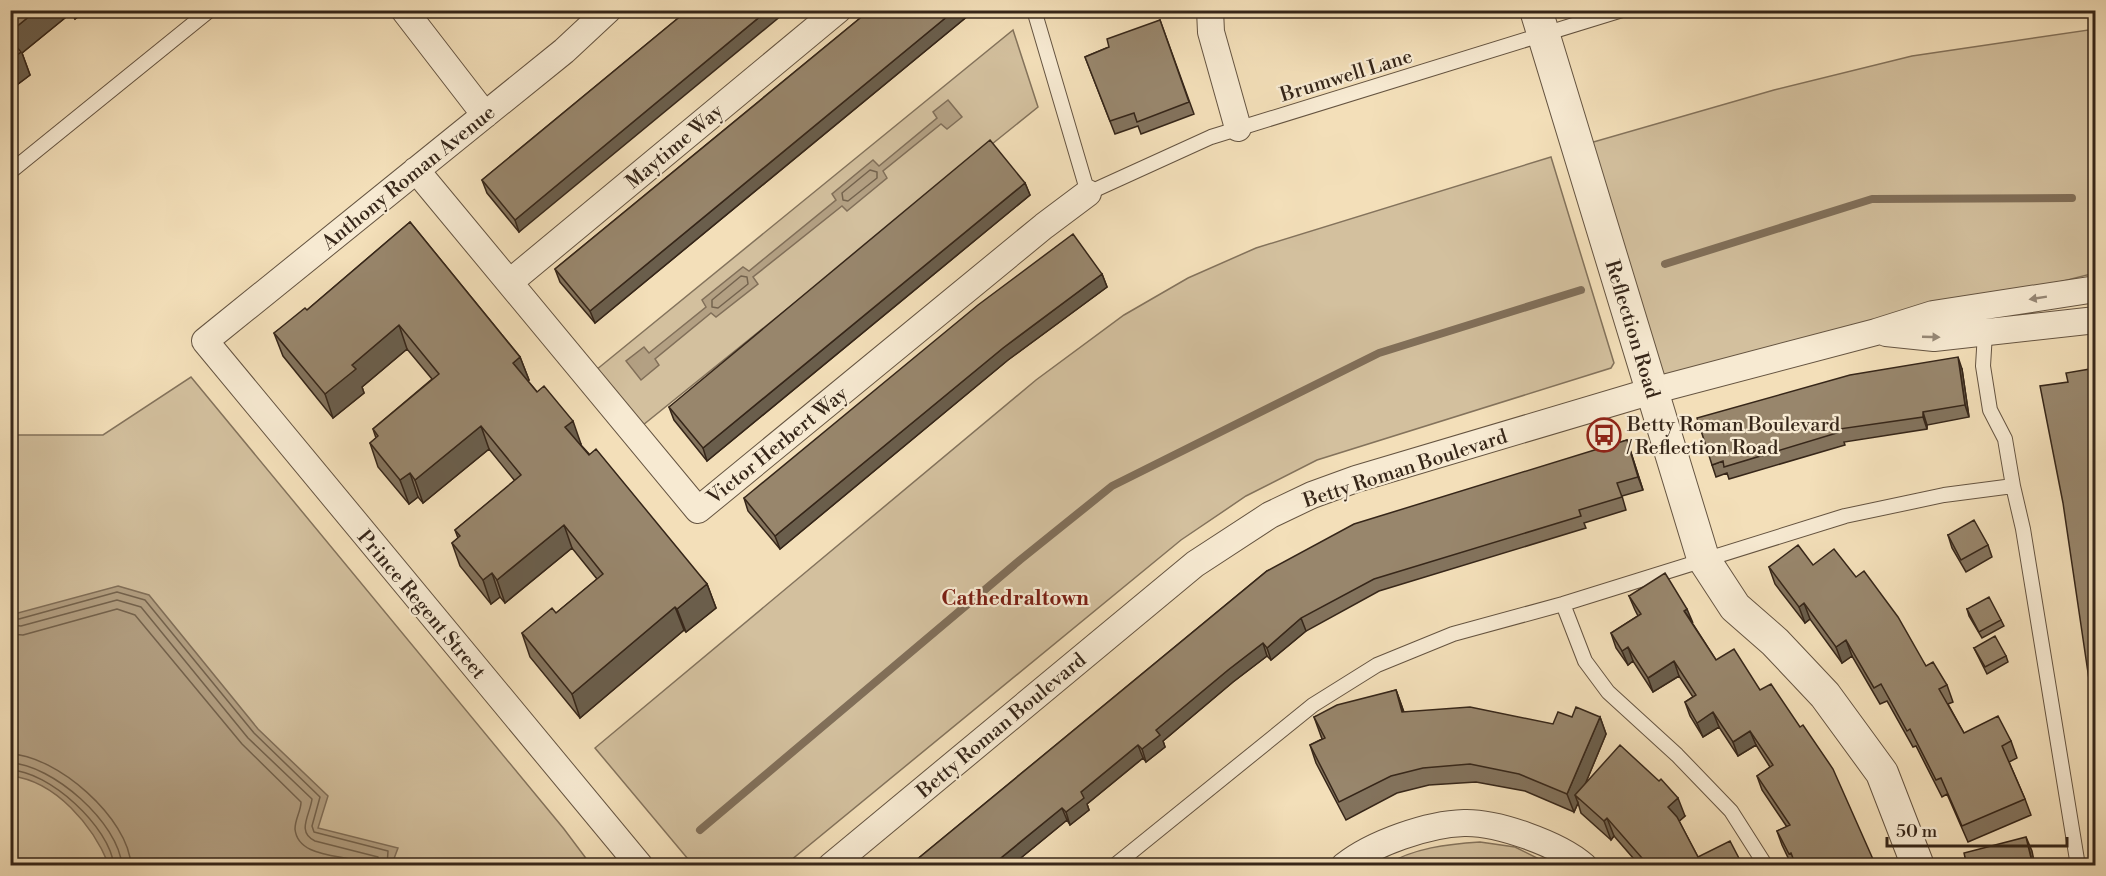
<svg xmlns="http://www.w3.org/2000/svg" width="2106" height="876" font-family="'Libre Bodoni',serif">
	<style>
		.green { fill: #d3c09e; stroke: #84735c; stroke-width: 1.5 }
		.water { fill: #b3a083; stroke: #816f59; stroke-width: 1.5 }
		.lines { fill: none; stroke-linecap: round; stroke-linejoin: round }
		.shore { stroke: #74634e; stroke-width: 1.5 }
		.stream { stroke: #816f59; stroke-width: 8 }
		.service-casing { stroke: #655441; stroke-width: 16 }
		.minor-casing { stroke: #655441; stroke-width: 28 }
		.tertiary-casing { stroke: #655441; stroke-width: 34 }
		.service { stroke: #f7ead2; stroke-width: 14 }
		.minor { stroke: #f7ead2; stroke-width: 26 }
		.tertiary { stroke: #f7ead2; stroke-width: 32 }
		.wall { fill: #83735d; stroke: #362619; stroke-width: 1.5 }
		.shaded-wall { fill: #6a5e4c; stroke: #362619; stroke-width: 1.5 }
		.building { fill: #98866c; stroke: #362619; stroke-width: 1.5 }
		.oneway { fill: #968876 }
		.labels { text-anchor: middle; stroke-width: 4.5; stroke-linejoin: round; paint-order: stroke }
		.street-label { font-size: 20px; fill: #362619; stroke: #f7ead2 }
		.poi-label { font-size: 20px; fill: #362619; stroke: #f7ead2; text-anchor: start }
		.neighbourhood-label { font-size: 21px; font-weight: bold; fill: #7a1f14; stroke: #f7ead2 }
	</style>
	<rect width="100%" height="100%" fill="#f3dfb9"/>
	<filter id="stains"><feTurbulence type="fractalNoise" baseFrequency=".00333" numOctaves="4"/><feColorMatrix values="0 0 0 0 .2 0 0 0 0 .09 0 0 0 0 .02 0 0 0 .5 -.17"/></filter>
	<radialGradient id="worn" r=".72"><stop offset=".6" stop-color="#630" stop-opacity="0"/><stop offset="1" stop-color="#630" stop-opacity=".3"/></radialGradient>
	<path class="green" d="M2095 29V273L1933 314 1648 392 1576 147 1774 90 1912 56Z
		M1013 30 1038 107 643 425 596 370Z
		M1551 157 1614 363 1611 368 1317 460 1246 496 1181 540 785 865H693L595 748 1036 380 1124 315 1188 278 1256 248Z
		M191 377 564 829 591 865 11 866V435H103Z
		M1480 842 1515 847 1551 865H1386C1413 848 1448 844 1480 842Z"/>
	<path class="water" d="M948 100 962 117 947 129 941 124 883 171 887 178 847 211 842 206 753 277 758 284 716 317 711 313 655 359 659 365 641 380 626 361 644 347 649 353 706 307 702 300 743 267 749 271 836 200 832 194 873 160 879 166 937 118 933 112Z
		M118 586 149 595 258 729 328 796 318 828 398 848 392 864 395 865H109C93 826 56 781 11 776V612L18 613Z"/>
	<g class="lines">
		<path class="shore" d="M870 170 877 172V178L848 201 843 200 842 193Z
			M741 276 747 277 748 284 718 308 712 307V300Z
			M10 618 19 619 117 592 145 600 254 733 320 797 312 826 314 832 388 851 387 866
			M10 625 21 626 117 600 141 607 248 738 312 799C310 815 296 832 315 841L378 857 379 866
			M10 634 23 635 117 609 135 615 242 744 301 802C301 811 295 819 295 829 298 861 351 853 370 866
			M10 754C56 755 129 818 131 866
			M10 763C52 764 119 823 122 866
			M10 770C49 771 110 827 114 866"/>
		<path class="stream" d="M1665 264 1872 199 2072 198
			M700 830 1020 560 1112 486 1379 353 1581 290"/>
		<g class="service-casing">
			<path id="service" d="M1034 10 1088 193 1211 137 1622 10
				M10 172 210 10
				M1985 333 1983 366 1990 410 2005 439 2013 486
				M1563 604 1585 661 1608 692 1677 755 1731 811 1766 866
				M1114 866 1313 705 1377 665 1453 634 1563 604 1845 516 1944 495 2013 486 2023 529 2078 866"/>
		</g>
		<g class="minor-casing">
			<path id="minor" d="M404 10 485 115
				M608 10 564 51 205 341 640 866
				M1210 10 1211 32 1238 128
				M416 170 698 510 1044 226 1088 193
				M510 282 838 10
				M1886 333 1934 338 2096 320
				M831 866 1195 564 1270 515 1312 495 1356 479 1652 391 1876 332 1933 314 2096 289
				M1344 866C1373 843 1428 824 1464 823 1497 822 1559 844 1584 866"/>
		</g>
		<g class="tertiary-casing">
			<path id="tertiary" d="M1536 10 1703 558 1735 607 1775 642 1825 695 1882 773 1918 866"/>
		</g>
		<use href="#service" class="service"/>
		<use href="#minor" class="minor"/>
		<use href="#tertiary" class="tertiary"/>
	</g>
	<path class="wall" d="M10 10H106L100 15 83 13 75 19 71 13 22 53 30 75 10 90Z
		M688 10 519 232 487 193 482 180Z
		M870 10H975L595 323 560 282 555 269Z
		M1160 20 1194 114 1141 134 1138 126 1115 134 1085 57 1109 47Z
		M1025 183 1030 195 707 461 674 420 669 407Z
		M410 222 520 357 529 380 528 381 581 444V445L707 584 716 608 686 632 684 630 580 718 530 657 522 633 556 613 597 579 572 548 505 603 500 597 491 604 460 566 452 543 458 538 455 530 515 481 489 449 423 503 418 497 409 504 378 467 370 443 376 438 373 429 432 379 407 349 362 387 364 393 333 418 283 356 274 333 307 310Z
		M1102 274 1107 287 1008 360 780 549 748 511 744 498Z
		M1962 369 1969 417 1927 425V429L1844 442 1845 445 1729 479 1727 473 1716 477 1712 465Z
		M1627 440 1643 490 1622 496 1626 510 1584 523 1586 528 1379 591 1306 631 1271 660 1267 656 1233 682 1163 741 1165 747 1146 762 1143 758 1087 804 1089 810 1070 825 1067 820 1011 866H909L1267 571Z
		M1948 535 1988 545 1992 557 1966 572 1952 548Z
		M1813 565 1856 577 1926 666 1947 685 1953 702 1948 704 1964 733 2011 741 2017 758 2009 762 2025 799 2031 815 1968 842 1947 794 1942 797 1916 746 1913 747 1887 701 1880 704 1852 656 1842 663 1810 619 1805 623 1775 584 1769 567Z
		M1629 596 1693 624 1716 660 1760 690 1876 866H1792L1782 845 1777 831 1787 827 1762 790 1757 776 1770 767 1756 745 1738 756 1719 727 1703 737 1690 716 1685 702 1693 697 1679 676 1653 692 1633 661 1628 665 1616 648 1611 633 1638 616 1635 610Z
		M1967 609 2001 620 2004 626 1982 638 1969 616Z
		M1974 648 2006 656 2008 662 1987 674Z
		M1396 690 1404 712 1553 724 1572 717H1600L1606 734 1586 782 1685 816 1679 821 1698 857 1743 866H1640L1614 836 1611 840 1581 813 1578 803 1574 812 1525 791 1476 782 1429 785 1397 793 1346 820 1316 763 1310 745 1322 739 1314 717Z"/>
	<path class="shaded-wall" d="M37 10H70L71 13 22 53 30 75 10 90V32Z
		M72 10H83V13L75 19Z
		M99 10H106L100 15Z
		M768 10H788L519 232 515 220Z
		M955 10H975L595 323 590 311Z
		M1093 10H1100L1094 14Z
		M1025 183 1030 195 707 461 703 448Z
		M1102 274 1107 287 1008 360 780 549 775 536 1003 348Z
		M399 325 407 349 362 387 364 393 333 418 325 394 352 365Z
		M520 357 529 380 521 387 513 363Z
		M1958 357 1962 369 1969 417 1965 405Z
		M1923 412 1927 425V429L1923 417Z
		M573 421 581 444 574 450 565 427Z
		M481 426 489 449 423 503 415 480Z
		M1627 440 1631 453 1643 490 1638 477Z
		M410 473 418 497 409 504 400 480Z
		M564 525 572 548 505 603 497 580Z
		M492 573 500 597 491 604 483 580Z
		M707 584 716 608 686 632 677 609Z
		M1804 603 1810 619 1805 623 1799 607Z
		M675 607 684 630 580 718 572 694Z
		M1687 609 1693 623 1684 611Z
		M1301 618 1306 631 1271 660 1267 648Z
		M1846 640 1852 656 1842 663 1836 647Z
		M1263 643 1267 656 1233 682 1163 741 1165 747 1146 762 1142 749 1156 730 1228 670Z
		M1628 647 1633 661 1628 665 1622 651Z
		M1674 661 1679 676 1653 692 1648 678Z
		M1396 690 1402 707 1408 729 1402 712Z
		M1713 712 1719 727 1703 737 1697 723Z
		M1600 717 1606 734 1579 799 1575 795 1578 803 1574 812 1567 794Z
		M1750 731 1756 745 1738 756 1733 742Z
		M1138 745 1143 758 1087 804 1089 810 1070 825 1066 812 1081 792Z
		M1678 798 1685 816 1675 825 1668 807Z
		M1062 808 1067 820 1011 866H991Z
		M1607 818 1614 836 1611 840 1604 821Z
		M2026 837 2032 851 2035 866H2033Z"/>
	<path class="building" d="M10 10H37L10 32Z
		M688 10H768L515 220 482 180Z
		M870 10H955L590 311 555 269Z
		M1160 20 1189 102 1137 122 1134 113 1110 121 1085 57 1109 47 1107 39Z
		M10 39 21 52 10 60Z
		M990 140 1025 183 703 448 669 407Z
		M410 222 520 357 513 363 537 392 544 386 573 421 565 427 589 455 596 449 707 584 677 609 675 607 572 694 522 633 552 608 556 613 603 574 564 525 497 580 492 573 483 580 452 543 460 536 455 530 521 475 481 426 415 480 410 473 400 480 370 443 378 436 373 429 439 374 399 325 352 365 356 369 325 394 274 333 305 308 307 310Z
		M1073 234 1102 274 1003 348 775 536 744 498 978 305Z
		M1958 357 1965 405 1923 412V417L1839 429 1840 432 1724 467 1723 461 1712 465 1697 418 1850 375Z
		M2096 368V727L2063 503 2040 386 2068 382 2066 373Z
		M1627 440 1638 477 1617 483 1622 497 1579 510 1581 516 1374 579 1301 618 1267 648 1263 643 1228 670 1156 730 1160 735 1142 749 1138 745 1081 792 1084 798 1066 812 1062 808 991 866H909L1267 571 1354 524Z
		M1974 520 1988 545 1961 560 1948 535Z
		M1798 545 1813 565 1834 549 1856 577 1864 571 1898 617 1926 666 1933 662 1947 685 1939 689 1964 733 1998 716 2011 741 2002 746 2025 799 1962 826 1941 778 1936 780 1910 729 1907 731 1881 684 1874 688 1846 640 1836 647 1804 603 1799 607 1769 567Z
		M1665 573 1687 609 1684 611 1716 660 1734 649 1760 690 1771 684 1800 727 1803 725 1833 769 1876 866H1796L1791 853 1789 854 1777 831 1790 825 1757 776 1773 765 1750 731 1733 742 1713 712 1697 723 1685 702 1696 695 1674 661 1648 678 1628 647 1622 651 1611 633 1641 614 1629 596Z
		M1989 597 2001 620 1979 632 1967 609Z
		M1995 636 2006 656 1985 667 1974 648Z
		M1396 690 1402 712 1470 707 1553 724 1558 712 1572 717 1576 707 1600 717 1567 794 1519 774 1470 764 1423 768 1391 776 1339 802 1310 745 1325 738 1314 717 1337 705Z
		M1620 745 1659 781 1661 779 1678 798 1668 807 1677 817 1698 857 1730 841 1743 866H1649L1607 818 1604 821 1575 795Z
		M2026 837 2033 866H1967L1964 853Z"/>
	<defs><path id="oneway-solid" d="M-6-.8H1V-3.2L6.5 0L1 3.2V.8H-6Z" transform="scale(1.5)"/></defs>
	<g class="oneway">
		<use href="#oneway-solid" transform="translate(2038 298) rotate(171)"/>
		<use href="#oneway-solid" transform="translate(1931 337) rotate(2)"/>
	</g>
	<defs>
		<g id="bus-ring" transform="scale(1.725)"><circle r="9.5" fill="#f7ead2" stroke="#8f2418" stroke-width="1.5"/><path d="M-5-6H5V4H4V6H2V4H-2V6H-4V4H-5ZM-3.5-4V0h7V-4ZM-3.5 1.2v1.5H-2V1.2ZM2 1.2v1.5H3.5V1.2Z" fill="#8f2418"/></g>
	</defs>
	<g fill-rule="evenodd">
		<use href="#bus-ring" x="1604" y="435"/>
	</g>
	<g class="labels">
		<g class="street-label">
			<text transform="translate(1346 75) rotate(-17)" y="7">Brumwell Lane</text>
			<text transform="translate(674 146) rotate(-40)" y="7">Maytime Way</text>
			<text transform="translate(408 177) rotate(-39)" y="7">Anthony Roman Avenue</text>
			<text transform="translate(1633 329) rotate(73)" y="7">Reflection Road</text>
			<text transform="translate(777 445) rotate(-39)" y="7">Victor Herbert Way</text>
			<text transform="translate(1405 468) rotate(-18)" y="7">Betty Roman Boulevard</text>
			<text transform="translate(422 604) rotate(50)" y="7">Prince Regent Street</text>
			<text transform="translate(1001 725) rotate(-40)" y="7">Betty Roman Boulevard</text>
		</g>
		<g class="poi-label">
			<text x="1627" y="431">Betty Roman Boulevard<tspan x="1627" dy="23">/ Reflection Road</tspan></text>
		</g>
		<g class="neighbourhood-label">
			<text x="1015" y="605">Cathedraltown</text>
		</g>
	</g>
	<rect width="2106" height="876" fill="none" stroke="#f3dfb9" stroke-width="36"/>
	<rect x="12" y="12" width="2082" height="852" fill="none" stroke="#362619" stroke-width="3"/>
	<rect x="18" y="18" width="2070" height="840" fill="none" stroke="#362619" stroke-width="1.5"/>
	<path d="M1887 837v9h180v-9" fill="none" stroke="#362619" stroke-width="3"/>
	<text x="1896" y="837" font-size="18" fill="#362619" stroke="#f7ead2" stroke-width="4.5" paint-order="stroke">50 m</text>
	<rect width="100%" height="100%" filter="url(#stains)"/>
	<rect width="100%" height="100%" fill="url(#worn)"/>
</svg>
